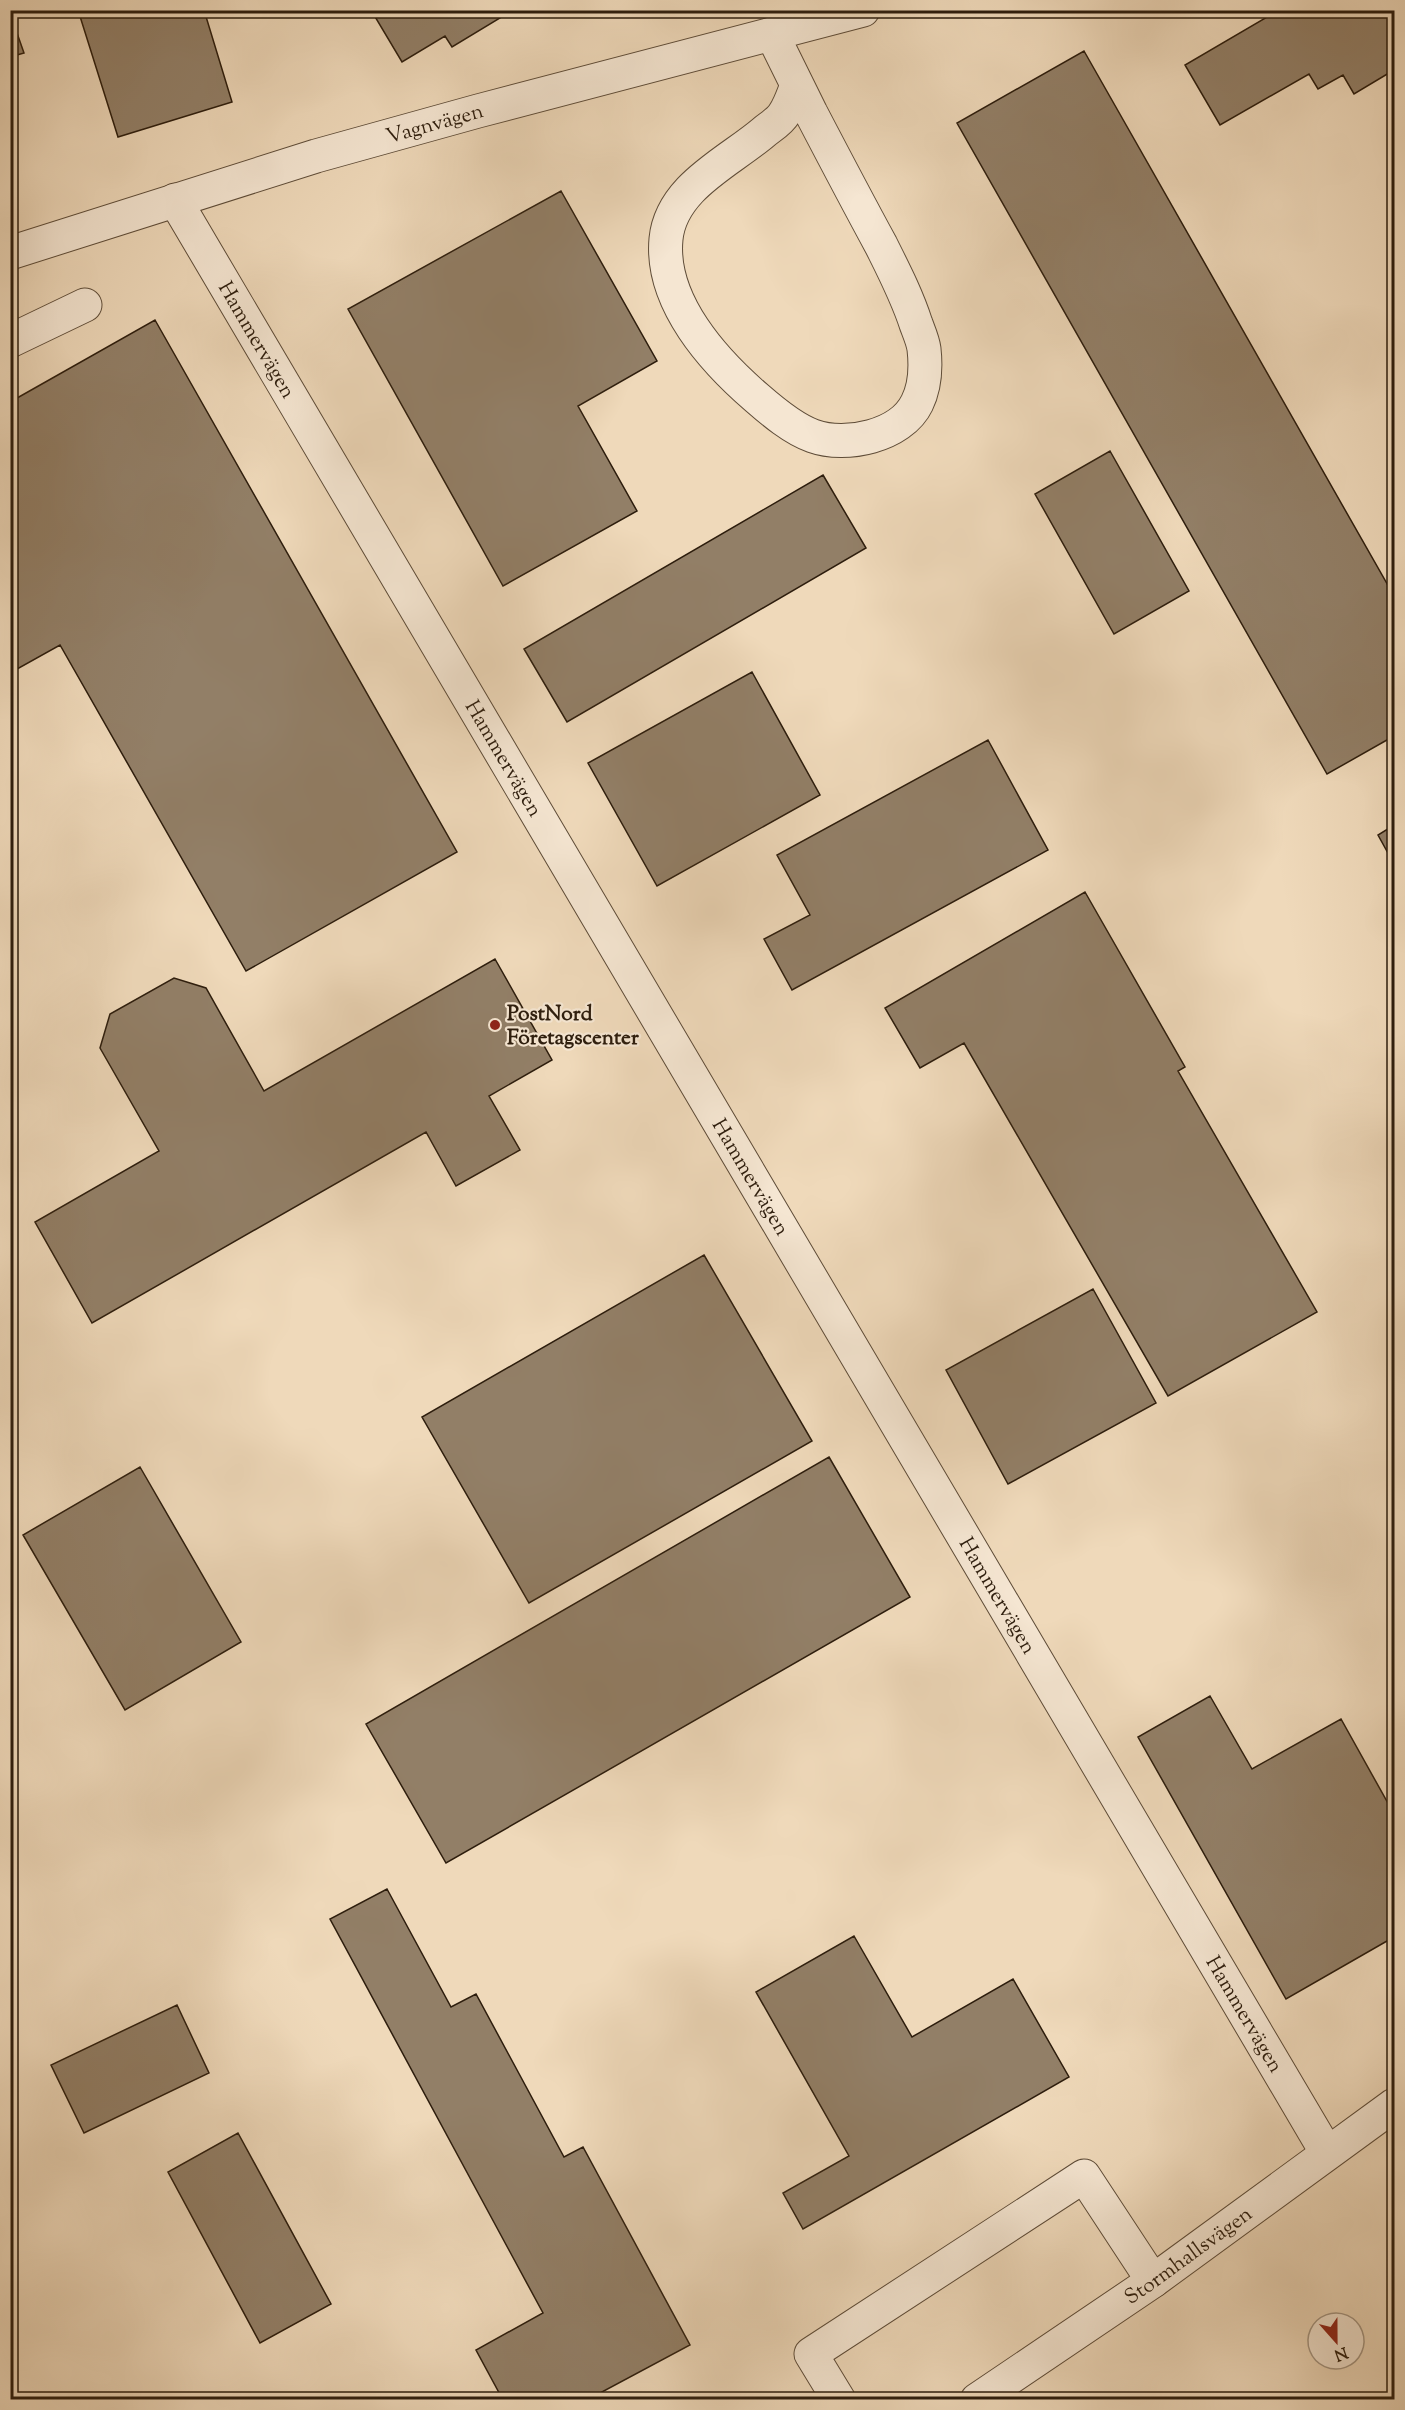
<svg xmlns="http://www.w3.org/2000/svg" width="1405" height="2410" font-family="'Sorts Mill Goudy',serif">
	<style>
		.building { fill: #927f67; stroke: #2d1d0d; stroke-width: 1.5 }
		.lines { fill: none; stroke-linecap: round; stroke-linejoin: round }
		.minor-casing { stroke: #5e4c38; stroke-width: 35 }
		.minor { stroke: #f5e6d2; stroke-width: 33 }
		.poi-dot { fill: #8f2418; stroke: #f5e6d2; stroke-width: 2 }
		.labels { text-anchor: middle; stroke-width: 4.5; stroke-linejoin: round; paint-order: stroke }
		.street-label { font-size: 21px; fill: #2d1d0d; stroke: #f5e6d2 }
		.poi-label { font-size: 21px; font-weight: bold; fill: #2d1d0d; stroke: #f5e6d2; text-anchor: start }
	</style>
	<rect width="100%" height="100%" fill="#efd9ba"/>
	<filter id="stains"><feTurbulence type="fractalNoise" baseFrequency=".00333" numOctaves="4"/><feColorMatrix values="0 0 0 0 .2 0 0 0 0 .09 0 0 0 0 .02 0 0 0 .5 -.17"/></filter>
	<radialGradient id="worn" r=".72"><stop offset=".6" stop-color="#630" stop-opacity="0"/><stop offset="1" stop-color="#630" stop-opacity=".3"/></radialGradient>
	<path class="building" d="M78 10H204L232 102 118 137Z
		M371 10H513L452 47 445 36 402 62Z
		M1279 10H1394V70L1354 94 1343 75 1318 89 1309 74 1220 125 1185 65Z
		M10 13 24 53 10 57Z
		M1084 51 1394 596V736L1327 774 957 123Z
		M561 191 657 361 578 406 637 511 503 586 348 309Z
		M155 320 457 852 246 971 60 645 10 673V402Z
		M1110 451 1189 591 1114 634 1035 494Z
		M823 475 866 548 567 722 524 649Z
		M752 672 820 795 657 886 588 763Z
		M988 740 1048 850 792 990 764 939 810 915 777 855Z
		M1394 825V864L1378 835Z
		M1085 892 1185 1067 1178 1071 1317 1312 1168 1396 964 1043 920 1068 885 1008Z
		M495 959 552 1060 489 1096 520 1150 456 1186 426 1132 92 1323 35 1222 159 1151 100 1048 110 1014 174 978 206 988 264 1091Z
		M704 1255 812 1441 529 1603 422 1417Z
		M1093 1289 1156 1403 1008 1484 946 1370Z
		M829 1457 910 1597 446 1863 366 1724Z
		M140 1467 241 1642 125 1710 23 1535Z
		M1210 1696 1252 1769 1341 1719 1394 1814V1937L1286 1999 1138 1737Z
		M387 1889 451 2007 476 1994 564 2157 583 2147 690 2345 587 2400H503L476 2350 543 2313 330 1919Z
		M854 1936 912 2037 1013 1979 1069 2077 803 2229 783 2193 849 2156 756 1992Z
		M177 2005 209 2073 84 2133 51 2065Z
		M238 2133 331 2304 260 2343 168 2172Z"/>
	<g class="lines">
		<g class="minor-casing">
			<g id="minor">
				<path d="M772 34 811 113C834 157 857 201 881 245 894 271 907 296 916 324 919 332 923 341 924 349 926 367 925 387 917 403 901 436 846 448 813 436 793 429 773 412 757 398 714 361 660 302 666 239 671 187 729 162 764 132 770 127 780 121 784 114 790 105 793 95 797 85"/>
				<path id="s1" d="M175 200 1327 2153"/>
				<path id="s2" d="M10 253 316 156 478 111 863 10"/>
				<path d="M10 341 85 305"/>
				<path d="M839 2400 811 2354 1084 2176 1153 2281"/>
				<path id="s3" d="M977 2400 1153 2281 1394 2105"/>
			</g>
		</g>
		<use href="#minor" class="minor"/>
	</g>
	<circle class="poi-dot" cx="495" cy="1025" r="6"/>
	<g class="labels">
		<g class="street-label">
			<text dy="7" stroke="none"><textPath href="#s2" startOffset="444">Vagnvägen</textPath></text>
			<text dy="7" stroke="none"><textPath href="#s1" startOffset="162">Hammervägen</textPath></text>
			<text dy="7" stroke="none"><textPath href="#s1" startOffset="648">Hammervägen</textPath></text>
			<text dy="7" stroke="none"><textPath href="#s1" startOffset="1134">Hammervägen</textPath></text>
			<text dy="7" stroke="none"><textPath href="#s1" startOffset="1620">Hammervägen</textPath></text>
			<text dy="7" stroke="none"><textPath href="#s1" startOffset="2106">Hammervägen</textPath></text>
			<text dy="7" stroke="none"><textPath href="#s3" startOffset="256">Stormhallsvägen</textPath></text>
		</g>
		<g class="poi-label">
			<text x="507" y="1020">PostNord<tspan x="507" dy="24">Företagscenter</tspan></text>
		</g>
	</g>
	<rect width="1405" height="2410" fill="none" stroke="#efd9ba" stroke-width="36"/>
	<rect x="12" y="12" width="1381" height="2386" fill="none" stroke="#2d1d0d" stroke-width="3"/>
	<rect x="18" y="18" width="1369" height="2374" fill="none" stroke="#2d1d0d" stroke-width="1.5"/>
	<g transform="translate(1336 2341) rotate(159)"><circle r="28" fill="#f5e6d2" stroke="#a59683" stroke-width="1.5"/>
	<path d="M0-4.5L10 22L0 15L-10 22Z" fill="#8f2418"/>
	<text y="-9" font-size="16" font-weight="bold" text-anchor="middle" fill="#2d1d0d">N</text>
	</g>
	<rect width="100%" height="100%" filter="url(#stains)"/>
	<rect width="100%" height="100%" fill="url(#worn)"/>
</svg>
